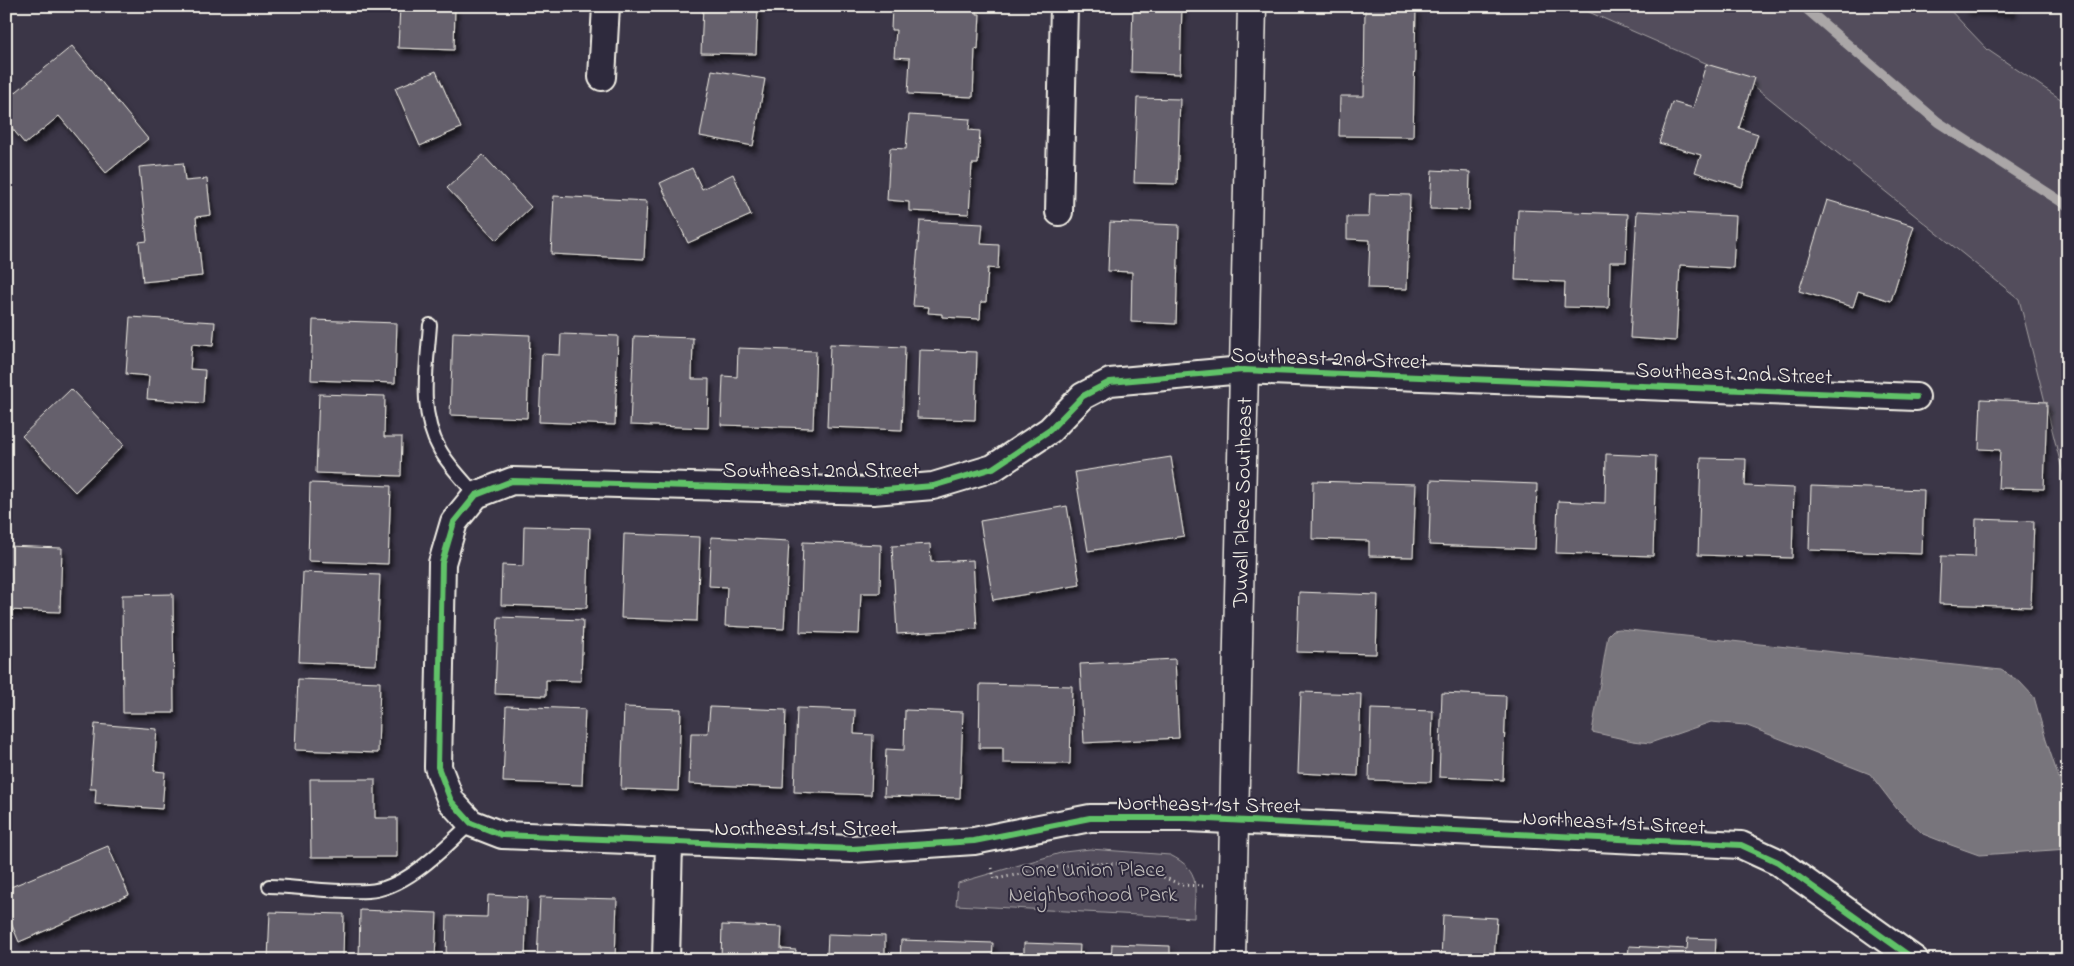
<svg xmlns="http://www.w3.org/2000/svg" width="2074" height="966" font-family="'Indie Flower',sans-serif">
	<style>
		.green { fill: #534e5c; stroke: #a4a0a2 }
		.water { fill: #78747b; stroke: #aaa6a7 }
		.lines { fill: none; stroke-linecap: round; stroke-linejoin: round }
		.stream { stroke: #aaa6a7; stroke-width: 10 }
		.building { fill: #65616c; stroke: #f4f1e8; filter: url(#shadow) }
		.service-casing { stroke: #f4f1e8; stroke-width: 16 }
		.minor-casing { stroke: #f4f1e8; stroke-width: 30 }
		.tertiary-casing { stroke: #f4f1e8; stroke-width: 31 }
		.path { stroke: #f4f1e8; stroke-width: 3; stroke-dasharray: 1 4; stroke-linecap: butt }
		.service { stroke: #2f2a3d; stroke-width: 12 }
		.minor { stroke: #2f2a3d; stroke-width: 26 }
		.tertiary { stroke: #2f2a3d; stroke-width: 28 }
		.cycleway-casing { stroke: #2f2a3d; stroke-width: 9 }
		.cycleway { stroke: #61c268; stroke-width: 6 }
		.labels { text-anchor: middle; stroke-width: 4; stroke-linejoin: round; paint-order: stroke }
		.street-label { font-size: 22px; fill: #f4f1e8; stroke: #2f2a3d }
		.park-label { font-size: 22px; fill: #bcb8b7; stroke: #2f2a3d }
	</style>
	<defs>
		<filter id="shadow"><feDropShadow dx="3" dy="5.5" stdDeviation="2.5" flood-color="#0009"/></filter>
	</defs>
	<rect width="100%" height="100%" fill="#3b3647"/>
	<filter id="ink" filterUnits="userSpaceOnUse"><feTurbulence type="fractalNoise" baseFrequency=".02" numOctaves="2"/><feDisplacementMap in="SourceGraphic" scale="10" xChannelSelector="R" yChannelSelector="G"/><feConvolveMatrix kernelMatrix="1 2 1 2 8 2 1 2 1" color-interpolation-filters="sRGB"/></filter>
	<g filter="url(#ink)">
		<path class="green" d="M1575 6H1946L1988 50 2068 104V493L2019 299 1749 82Z
			M1090 849 1170 855C1203 871 1194 887 1194 918L956 905 958 883 1064 852Z"/>
		<path class="water" d="M1620 629 2001 670 2019 681 2034 697 2046 740 2068 805V849L1979 855 1951 845 1923 834 1897 809 1870 774 1745 725 1711 722 1650 743 1633 741 1592 732 1608 635 1613 630Z"/>
		<g class="lines">
			<path class="stream" d="M1803 6 1938 122 2068 206"/>
		</g>
		<path class="building" d="M400 6H455L454 50 398 48Z
			M703 6H758L756 54 701 53Z
			M892 6H977V14H980L978 50 975 49 973 97 908 94 910 58 894 57 896 30H891Z
			M1133 6H1182L1180 74 1131 72Z
			M1966 6H2013V11L1966 9Z
			M1365 7 1416 9 1413 137 1339 136 1340 96H1364Z
			M72 46 148 139 106 173 59 116 25 144 6 121V100Z
			M1706 64 1754 78 1739 128 1758 134 1742 187 1695 172 1701 155 1659 143 1672 102 1693 108Z
			M712 70 765 79 753 146 700 136Z
			M436 71 461 128 420 146 395 88Z
			M1137 98 1180 99 1177 184 1134 183Z
			M909 115 970 119 969 130 980 131 978 164H972L969 214 909 211V202L887 200 890 148 906 149Z
			M483 155 531 207 496 240 447 188Z
			M183 163 185 181 207 179 211 215 196 217 202 276 143 282 139 242 147 241 139 167Z
			M692 168 702 189 733 174 751 215 688 243 660 183Z
			M1432 170 1470 172 1469 210 1430 209Z
			M1370 194 1410 195 1407 289 1368 288 1370 240 1347 239V217H1369Z
			M554 196 647 201 644 259 551 254Z
			M1827 200 1914 226 1891 301 1858 291 1853 307 1799 291Z
			M1518 210 1628 214 1626 262H1610L1609 308 1564 307 1565 282 1515 280Z
			M1637 211 1736 216 1733 268 1680 265 1676 341 1630 338Z
			M920 221 983 224 981 244 999 245 998 269 988 268 986 302H981L980 319 942 317V314L928 313 929 307 913 306Z
			M1110 222 1179 225 1176 324 1131 322 1132 272 1108 271Z
			M130 317 215 322 213 346 192 344 190 369 205 370 203 403 147 399 149 376 126 374Z
			M313 320 397 323 395 383 311 380Z
			M453 332 530 335 527 418 450 415Z
			M561 334 618 336 615 425 539 422 542 354 560 355Z
			M634 336 693 338 692 379H709L708 428 630 425Z
			M830 344 905 347 902 430 827 427Z
			M738 348 816 351 813 428 721 425 723 376 737 377Z
			M919 350 977 352 975 420 917 418Z
			M71 389 124 445 75 492 22 436Z
			M319 394 385 396 384 437H402L401 476 316 473Z
			M1981 399 2047 402 2044 489 1998 488 2000 450 1979 449Z
			M1606 454 1656 456 1653 556 1556 553 1558 501 1605 503Z
			M1171 457 1184 536 1088 551 1075 472Z
			M1701 458 1746 459 1745 486 1794 488 1792 558 1698 555Z
			M1431 480 1537 484 1535 549 1429 545Z
			M1313 481 1416 484 1413 557 1369 556V541L1312 539Z
			M310 483 391 486 388 564 308 561Z
			M1811 486 1924 490 1922 554 1809 550Z
			M1067 506 1080 585 993 600 980 521Z
			M1976 519 2034 521 2031 607 1939 604 1941 556 1975 557Z
			M524 526 590 528 587 608 501 605 502 565 523 566Z
			M624 534 700 537 697 621 621 618Z
			M711 537 789 541 784 629 725 626 727 587 709 586Z
			M803 542 881 545 880 593H861L859 634 800 632Z
			M930 544 931 562 973 560 977 629 897 634 892 546Z
			M6 546 62 548 60 612 6 610Z
			M303 572 380 575 376 665 299 662Z
			M1299 592 1378 595 1376 654 1297 652Z
			M173 594 174 713H123L122 595Z
			M498 617 583 620 581 681 546 680V696L495 694Z
			M1175 659 1179 738 1084 743 1080 664Z
			M298 679 380 682 378 753 295 750Z
			M980 684 1072 686 1070 764 1003 763V748H979Z
			M1301 692 1361 694 1358 776 1298 773Z
			M1442 693 1506 696 1503 780 1439 777Z
			M506 706 585 709 582 785 503 782Z
			M624 707 681 709 678 791 621 789Z
			M710 707 786 710 783 788 689 784 691 733H708Z
			M797 708 855 710 854 734 873 735 871 795 794 792Z
			M1371 709 1433 711 1431 782 1369 780Z
			M905 710 963 712 960 798 884 796 886 749 904 750Z
			M95 724 157 729 154 771 165 772 162 809 95 804 96 789H90Z
			M310 779H375V818H397V857H311Z
			M108 846 129 895 19 942 6 911V889Z
			M488 895 527 897 525 960H446L447 916 487 917Z
			M540 897 617 899 615 960H537Z
			M360 910 437 913 435 960H359Z
			M270 912 344 914 343 960H268Z
			M1443 915 1497 918 1494 960H1441Z
			M722 925 782 927 781 949 796 950 795 960H721Z
			M828 934 885 936V960H809V954L827 955Z
			M1688 938 1716 939 1715 960H1628L1629 946 1687 949Z
			M901 940 993 943 992 960H900Z
			M1024 943 1080 945 1079 960H1024Z
			M1112 944 1170 946V960H1111Z"/>
		<g class="lines">
			<g class="service-casing">
				<path id="service" d="M430 325C427 367 418 412 440 450 449 466 464 481 476 495
					M269 886C302 887 336 893 368 891 406 889 445 847 471 823"/>
			</g>
			<g class="minor-casing">
				<path id="minor" d="M602 77 606 6
					M1059 212 1064 6
					M666 960 669 843
					M1915 960 1778 862 1741 845 1188 818H1090L974 841 852 849 502 835 471 823 451 801 438 767 442 563 454 522 476 495 512 481 873 491 933 486 993 468 1050 430 1083 396 1110 382 1243 370 1916 397"/>
			</g>
			<g class="tertiary-casing">
				<g id="tertiary">
					<path id="s1" d="M1231 960 1252 6"/>
				</g>
			</g>
			<path class="path" d="M992 868 994 879 1081 863 1132 864 1182 885 1203 886"/>
			<use href="#service" class="service"/>
			<use href="#minor" class="minor"/>
			<use href="#tertiary" class="tertiary"/>
			<g class="cycleway-casing">
				<path id="cycleway" d="M1915 960 1778 862 1741 845 1188 818H1090L974 841 852 849 502 835 471 823 451 801 438 767 442 563 454 522 476 495 512 481 873 491 933 486 993 468 1050 430 1083 396 1110 382 1243 370 1916 397"/>
			</g>
			<use href="#cycleway" class="cycleway"/>
		</g>
	</g>
	<g class="labels">
		<g class="street-label">
			<text transform="translate(1329 357) rotate(2)" y="8">Southeast 2nd Street</text>
			<text transform="translate(1734 372) rotate(2)" y="8">Southeast 2nd Street</text>
			<text x="821" y="477">Southeast 2nd Street</text>
			<text dy="8" stroke="none"><textPath href="#s1" startOffset="458">Duvall Place Southeast</textPath></text>
			<text transform="translate(1209 803) rotate(1)" y="8">Northeast 1st Street</text>
			<text transform="translate(1614 821) rotate(3)" y="8">Northeast 1st Street</text>
			<text x="806" y="835">Northeast 1st Street</text>
		</g>
		<g class="park-label">
			<text x="1093" y="876">One Union Place<tspan x="1093" dy="25">Neighborhood Park</tspan></text>
		</g>
	</g>
	<rect width="2074" height="966" fill="none" stroke="#2f2a3d" stroke-width="25"/>
	<rect x="12" y="12" width="2049" height="941" fill="none" stroke="#f4f1e8" stroke-width="2" filter="url(#ink)"/>
</svg>
